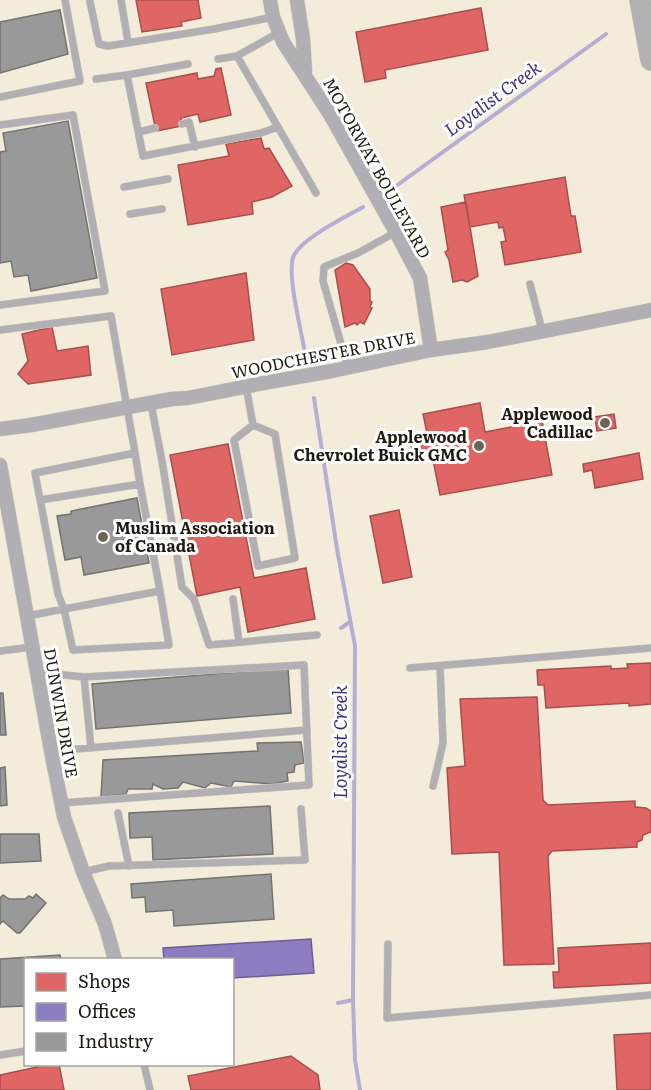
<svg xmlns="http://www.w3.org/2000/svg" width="651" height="1090" font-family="Literata,serif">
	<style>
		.shops { fill: #e06666; stroke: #a64f4c; stroke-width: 1.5 }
		.offices { fill: #8e7cc3; stroke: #6d5f8d; stroke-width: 1.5 }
		.industry { fill: #999; stroke: #747370; stroke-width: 1.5 }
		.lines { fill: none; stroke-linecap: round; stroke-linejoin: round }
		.stream { stroke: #b5add2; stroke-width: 4 }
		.lane-casing { stroke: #d0cabc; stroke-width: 8 }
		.street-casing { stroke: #d0cabc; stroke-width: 15 }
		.primary-casing { stroke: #d0cabc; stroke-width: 22 }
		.lane { stroke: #b1afb4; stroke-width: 7 }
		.street { stroke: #b1afb4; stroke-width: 14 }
		.primary { stroke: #b4b0b1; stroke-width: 21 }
		.poi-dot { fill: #6a6456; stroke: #fefefe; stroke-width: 2 }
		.labels { text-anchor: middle; stroke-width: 6; stroke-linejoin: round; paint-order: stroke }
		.street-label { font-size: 16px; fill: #1f1a0f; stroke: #fefefe }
		.poi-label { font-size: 16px; font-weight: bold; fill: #1f1a0f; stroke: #fefefe; text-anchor: end }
		.water-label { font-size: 18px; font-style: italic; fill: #43327b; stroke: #fefefe }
	</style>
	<rect width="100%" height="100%" fill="#f4ecda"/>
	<path class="shops" d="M136 0H198L201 18 181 22 182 26 142 32Z
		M481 8 488 50 385 70 386 78 365 82 356 32Z
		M221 68 231 115 200 122 198 114 181 118 182 126 156 131 146 83 197 73 198 79 214 76 216 69Z
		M261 138 264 149 269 148 292 186 272 197 252 202 253 214 188 225 178 165 229 156 226 144Z
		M565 177 571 216H575L581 252 505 265 501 242 506 241 503 227 499 228 498 222 470 227 464 195Z
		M466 202 478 276 467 282 462 280 453 282 449 260 445 252 448 250 441 207Z
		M346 263 353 265 370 289V301L372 302 370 307 372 308 364 324 360 322 357 325 355 323 345 327 335 270Z
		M246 273 254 340 172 355 161 289Z
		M52 327 57 351 88 346 91 375 28 384 18 374 28 361 22 334Z
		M480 403 485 432 542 421 552 475 440 495 432 455 414 459 409 436 427 433 423 414Z
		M614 414 616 428 597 431 595 417Z
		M228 444 254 578 306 568 315 619 248 632 240 587 197 596 170 455Z
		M639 453 643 479 595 488 592 470 584 472 583 464Z
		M399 510 412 577 383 583 370 516Z
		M651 663V704L629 706V703L546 708 544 685H538L537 670 611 666V669L628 668 627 664Z
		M537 697 543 800 548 805 635 801V807L646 808 651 811V832L643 835 642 840 637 842V847L552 851 548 856 554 964 504 965 499 852 452 854 447 768 465 766 460 699Z
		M651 943V983L554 988 553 972H559L558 948Z
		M651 1033V1090H617L614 1035Z
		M291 1056 318 1075 320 1090H191L188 1076Z
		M51 1064H59L64 1090H0V1075Z"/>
	<path class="offices" d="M311 939 314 973 232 978V960H164L163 948Z"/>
	<path class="industry" d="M60 10 68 54 0 73V22Z
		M68 121 97 278 31 291 28 275 14 277 11 261 0 263V152L6 151 3 133Z
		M137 498 149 563 84 575 81 557 65 560 57 516 71 514V511Z
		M288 668 291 713 96 729 92 684Z
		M0 693H3L6 735H0Z
		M301 742 304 763 295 765 294 772 287 773 288 781 273 784 234 781 231 787 211 783 205 788 183 782 178 788 163 789 153 784 152 789H128L126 794 101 797 103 760 258 751 257 743Z
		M5 767 7 805 0 806V768Z
		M270 806 273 854 153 860 152 837 130 838 129 813Z
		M0 834H39L41 861 0 863Z
		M271 874 274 919 174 926 173 910 146 912 145 897 132 898 131 884Z
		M36 894 46 903 20 933H17L3 921 0 924V898L3 895 9 899H25L29 896 33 898Z
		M60 955 61 960H26V1006L0 1007V959Z"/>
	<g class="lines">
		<path class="stream" d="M396 186 606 34
			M304 348C301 329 286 271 294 255 304 237 344 218 363 207
			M314 398 337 549 355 646 353 1000 355 1060 360 1090
			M341 628 350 622
			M338 1003 353 1000"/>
		<g class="lane-casing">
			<path id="lane" d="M90 0V2L99 44 108 46 214 29 273 17
				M121 0 128 42
				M237 56 278 33
				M218 59 237 56 316 193
				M127 75 143 156 261 133 278 127
				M96 79 127 75 188 64
				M0 97 80 81 65 0
				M182 124 189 122 195 147
				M0 125 73 115 105 291 0 305
				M139 132 155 128
				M124 187 168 179
				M130 214 162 209
				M530 284 542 330
				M0 330 111 316 135 453
				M348 368 323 281 324 267 358 253 396 232
				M246 386 253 425 275 434 295 558 258 566 234 440 253 425
				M151 404 162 461 182 587 194 599 209 645 317 635
				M140 484 160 591
				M233 599 239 642
				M27 616 160 591 169 645 73 650 64 609 58 594 35 473 135 453 140 484 40 500
				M0 651 32 647
				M410 668 651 648
				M37 672 84 677 304 665 309 785 61 803
				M84 677 91 748
				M51 751 307 730
				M433 786 443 743 440 666
				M118 813 129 866
				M83 872 109 866 305 860 301 809
				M388 944 387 1018 651 995
				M0 1055 26 1051
				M144 1064 150 1090"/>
		</g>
		<g class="street-casing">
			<path id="street" d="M270 0 273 17 283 42 331 116 396 232 420 278 431 350
				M297 0 303 39 305 71
				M0 429 31 425 172 399 188 398 264 383 332 371 431 350 488 342 651 310
				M0 465 51 751 64 817 83 872 105 924 115 960"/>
		</g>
		<g class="primary-casing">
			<path id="primary" d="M640 0 651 60"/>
		</g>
		<use href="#lane" class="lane"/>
		<use href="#street" class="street"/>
		<use href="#primary" class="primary"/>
	</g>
	<g class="poi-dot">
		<circle cx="605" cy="423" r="6"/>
		<circle cx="479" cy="446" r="6"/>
		<circle cx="103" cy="537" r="6"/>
	</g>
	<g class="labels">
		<g class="street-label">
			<text transform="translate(377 168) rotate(61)" y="6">MOTORWAY BOULEVARD</text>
			<text transform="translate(323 355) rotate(-11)" y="6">WOODCHESTER DRIVE</text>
			<text transform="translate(61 713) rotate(80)" y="6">DUNWIN DRIVE</text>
		</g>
		<g class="poi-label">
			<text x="593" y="420">Applewood<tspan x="593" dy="18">Cadillac</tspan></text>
			<text x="467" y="443">Applewood<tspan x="467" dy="18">Chevrolet Buick GMC</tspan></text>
			<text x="115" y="534" text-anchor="start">Muslim Association<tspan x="115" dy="18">of Canada</tspan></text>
		</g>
		<g class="water-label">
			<text transform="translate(493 99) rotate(-36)" y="6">Loyalist Creek</text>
			<text transform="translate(341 742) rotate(-90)" y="6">Loyalist Creek</text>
		</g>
	</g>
	<rect x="24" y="958" width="210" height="108" fill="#fefefe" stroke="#a5a39e" stroke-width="1.5"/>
	<rect x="36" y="973" width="30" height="18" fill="#e06666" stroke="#a5a39e" stroke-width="1.5"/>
	<text x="78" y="988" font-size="18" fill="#1f1a0f">Shops</text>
	<rect x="36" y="1003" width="30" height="18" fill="#8e7cc3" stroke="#a5a39e" stroke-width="1.5"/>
	<text x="78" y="1018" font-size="18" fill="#1f1a0f">Offices</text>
	<rect x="36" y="1033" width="30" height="18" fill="#999999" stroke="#a5a39e" stroke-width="1.5"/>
	<text x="78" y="1048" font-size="18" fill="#1f1a0f">Industry</text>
</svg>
